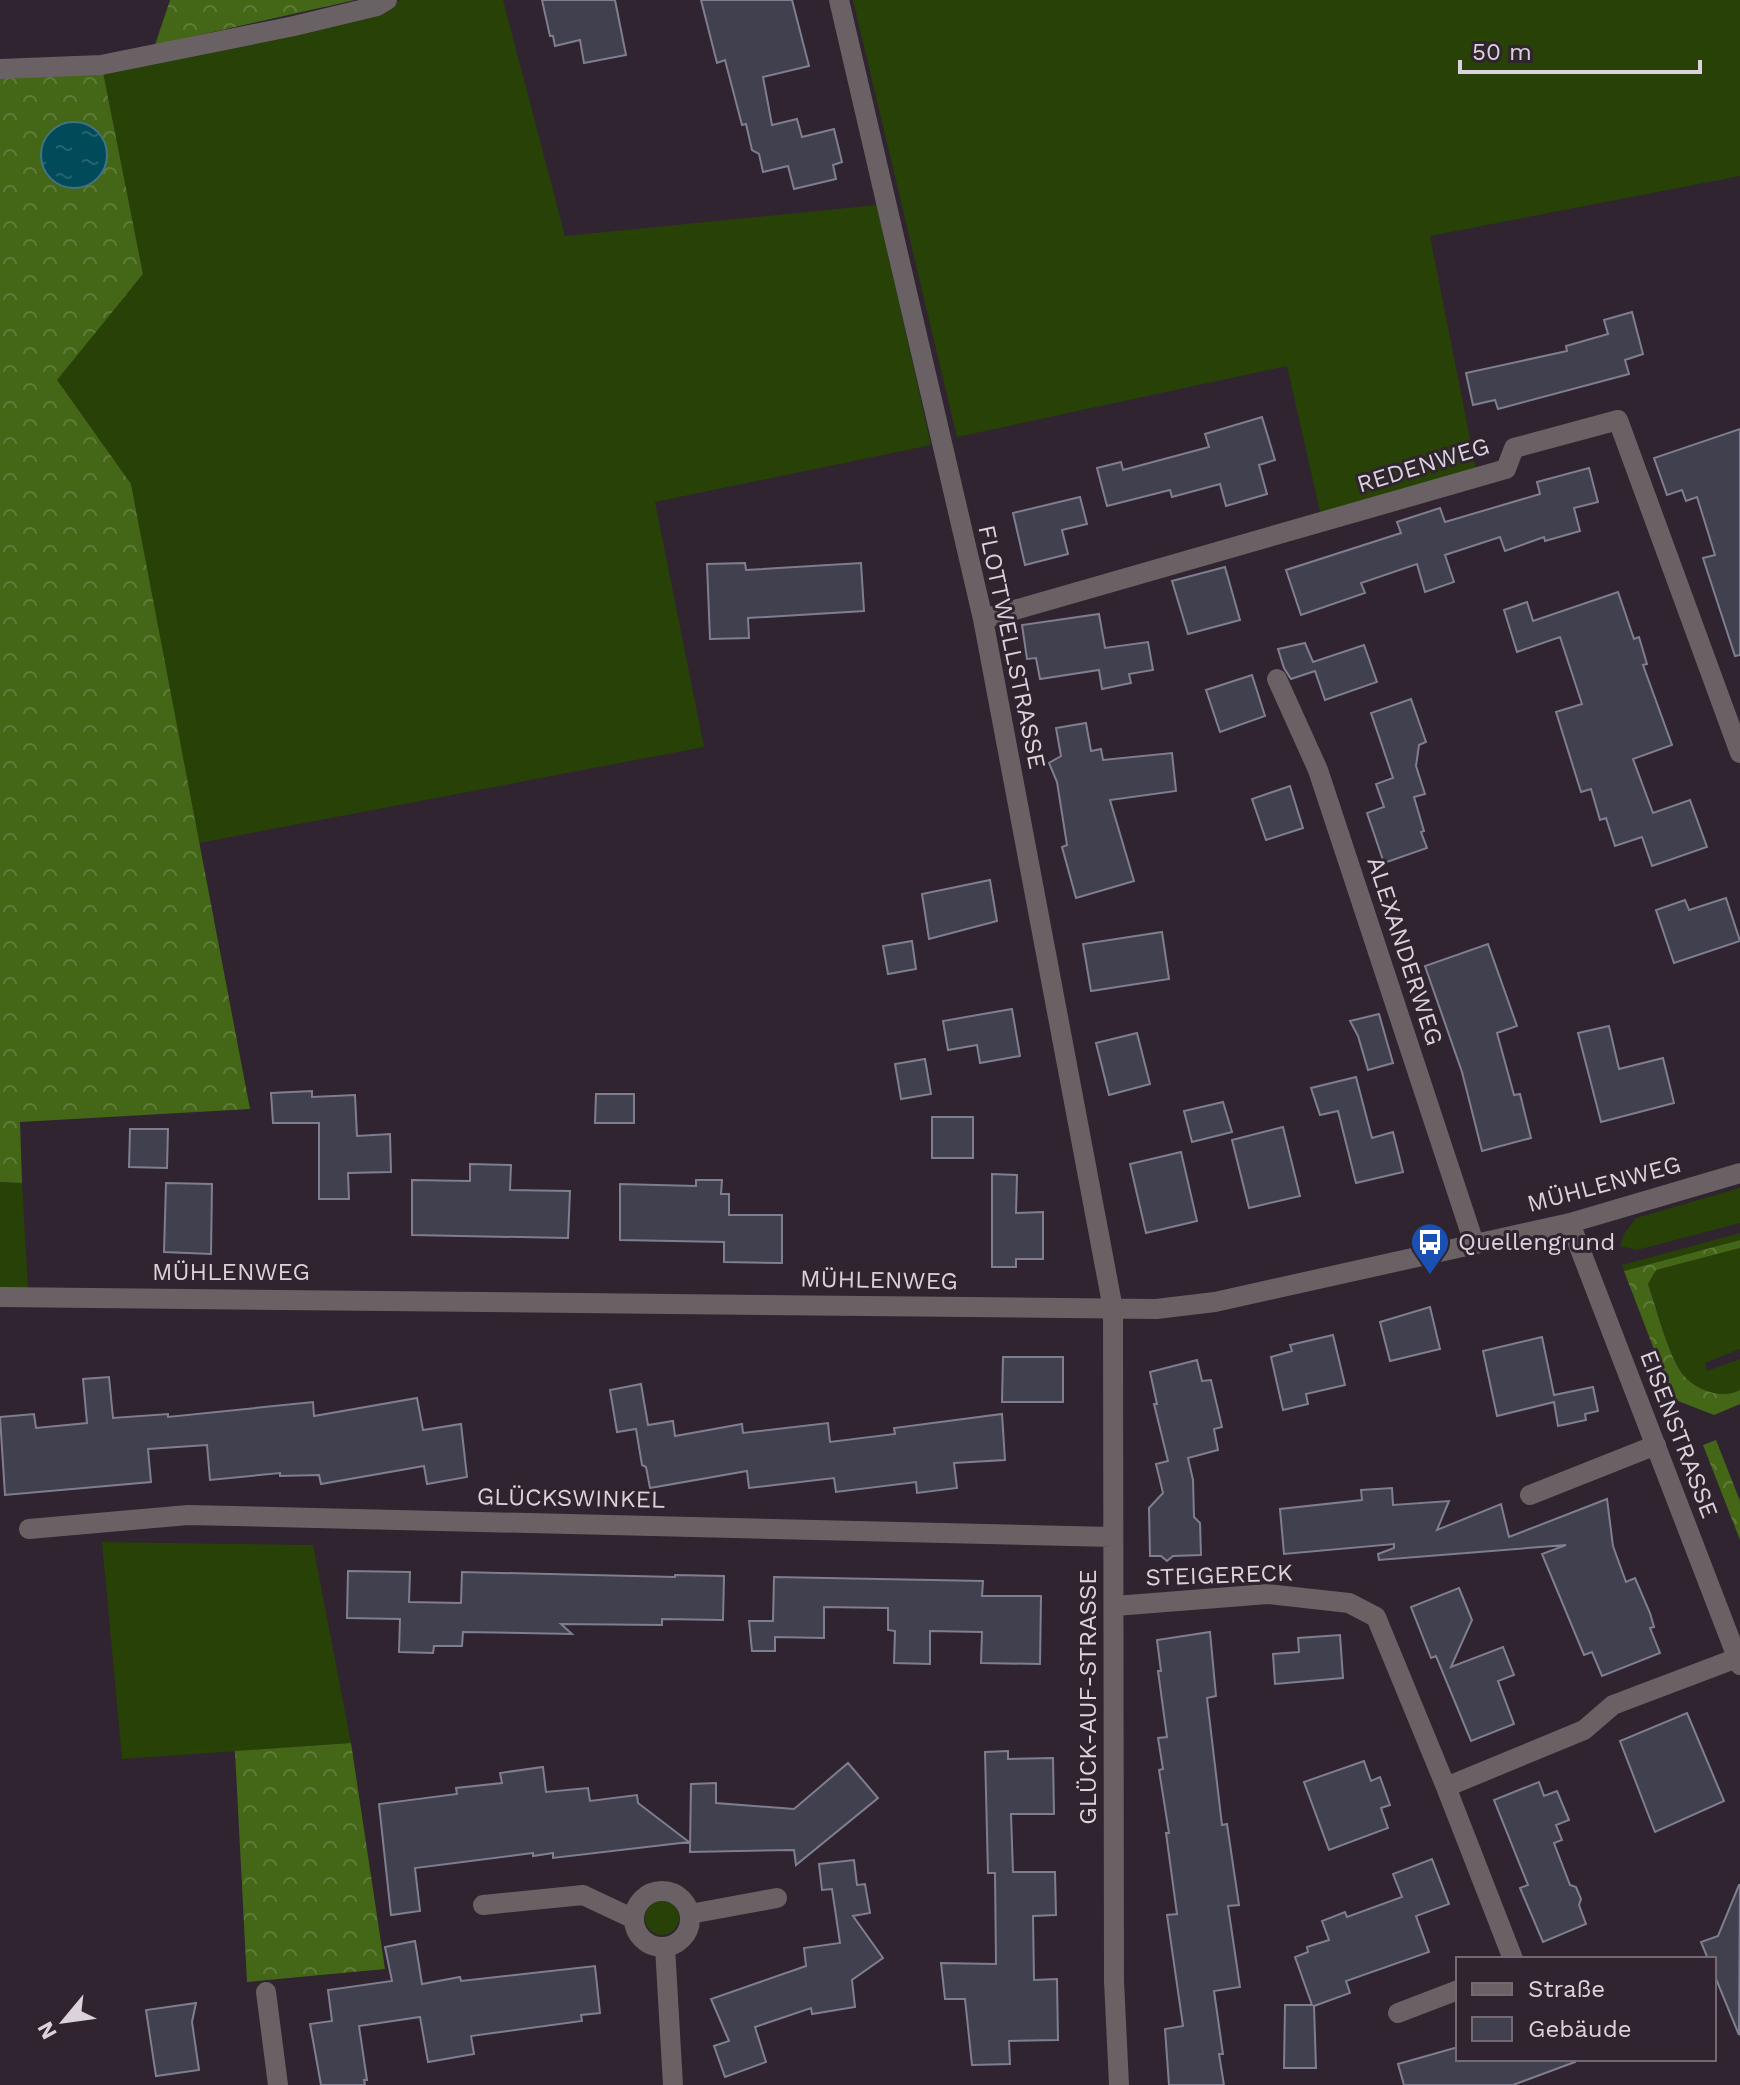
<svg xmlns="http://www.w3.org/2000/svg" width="1740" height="2085" font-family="'Work Sans',sans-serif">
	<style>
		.grass { fill: #284107 }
		.forest { fill: url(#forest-crowns) }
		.water { fill: url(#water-ripples); stroke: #427381; stroke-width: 2 }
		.building { fill: #40404f; stroke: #7f7e90; stroke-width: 2 }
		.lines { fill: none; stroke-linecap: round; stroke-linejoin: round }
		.minor { stroke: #696164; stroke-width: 20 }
		.labels { text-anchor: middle; stroke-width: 6; stroke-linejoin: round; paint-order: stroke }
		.street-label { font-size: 24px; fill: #dbd3db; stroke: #2f242f }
		.poi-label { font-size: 24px; fill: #dbd3db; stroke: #2f242f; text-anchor: start }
	</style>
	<defs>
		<pattern id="forest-crowns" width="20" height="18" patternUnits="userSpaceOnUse" patternTransform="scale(2)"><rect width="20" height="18" fill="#446717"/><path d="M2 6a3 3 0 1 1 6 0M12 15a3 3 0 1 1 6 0" fill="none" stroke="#5e7c38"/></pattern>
		<pattern id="water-ripples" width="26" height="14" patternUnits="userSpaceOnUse" patternTransform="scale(2)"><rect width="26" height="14" fill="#004a5a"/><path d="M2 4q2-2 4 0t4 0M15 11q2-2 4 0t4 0" fill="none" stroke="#256371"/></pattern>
	</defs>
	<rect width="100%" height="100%" fill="#2f242f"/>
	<path class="grass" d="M400 0H503L565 236 877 205 931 445 655 502 704 747 199 843 131 484 56 380 143 274 103 72 385 9Z
		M853 0H1740V176L1430 236 1476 469 1321 516 1287 366 957 437Z
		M0 1182 22 1183 28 1288 0 1287Z
		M1740 1188V1223L1637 1250 1620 1246 1624 1234 1636 1218Z
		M1740 1233V1240L1624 1271 1622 1265Z
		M1740 1248V1349L1705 1363 1707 1371 1740 1359V1390C1720 1401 1690 1388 1679 1369 1667 1349 1657 1307 1648 1284L1656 1270Z
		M102 1542 313 1545 351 1743 122 1759Z
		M645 1918a17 17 0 1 1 34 0a17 17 0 1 1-34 0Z"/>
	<path class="forest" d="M170 0H355L155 45Z
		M103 72 143 274 57 380 131 484 250 1109 20 1122 22 1183 0 1182V76Z
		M1740 1240V1248L1656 1270 1648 1284C1656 1307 1667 1349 1679 1369 1690 1388 1720 1401 1740 1390V1404L1714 1415 1673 1399 1624 1271Z
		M1716 1440 1740 1501V1540L1703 1445Z
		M351 1743 385 1969 247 1982 235 1751Z"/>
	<path class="water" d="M41 155a33 33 0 1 1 66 0a33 33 0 1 1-66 0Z"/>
	<path class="building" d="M542 0H615L626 55 584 63 580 40 555 46 553 36H550Z
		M701 0H792L809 66 763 77 772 125 797 119 802 137 834 129 842 162 833 165 836 179 794 189 788 166 763 172 759 154 752 150 746 124 742 125 725 60 717 63Z
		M1632 312 1643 354 1625 360 1629 374 1498 409 1495 400 1473 405 1466 373 1567 351 1566 346 1608 334 1604 320Z
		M1262 417 1275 460 1259 465 1267 494 1226 506 1220 484 1172 497 1170 490 1107 506 1097 468 1121 462 1123 470 1209 447 1205 434Z
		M1740 429V655L1735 656 1703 558 1715 555 1697 497 1686 501 1682 490 1667 495 1654 458Z
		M1589 468 1598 502 1574 508 1580 531 1545 541 1544 537 1505 551 1500 537 1445 555 1454 582 1425 592 1417 564 1361 583 1365 593 1301 615 1286 570 1401 533 1397 522 1440 508 1445 522 1540 494 1537 482Z
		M1080 497 1087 524 1062 530 1068 554 1025 565 1013 513Z
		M745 563 746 570 861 563 864 611 748 618 749 638 710 639 707 564Z
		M1225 567 1240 620 1188 634 1172 581Z
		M1618 592 1634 639 1639 637 1647 664 1643 665 1672 745 1633 759 1653 813 1690 800 1707 847 1652 866 1642 837 1615 846 1606 818 1600 820 1591 789 1581 792 1556 712 1582 704 1560 637 1517 652 1504 610 1527 602 1533 621Z
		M1099 614 1105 648 1148 642 1153 670 1129 674 1131 683 1102 689 1099 670 1040 679 1036 658 1027 659 1022 625Z
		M1305 643 1313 662 1364 645 1377 682 1325 700 1315 671 1291 679 1284 668 1278 649Z
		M1252 675 1265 716 1220 732 1206 690Z
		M1411 699 1426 742 1419 745 1416 766 1425 794 1414 797 1424 831 1421 832 1427 848 1384 863 1367 813 1384 807 1376 784 1393 778 1371 713Z
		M1086 723 1091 751 1101 749 1103 760 1172 753 1176 791 1110 800 1134 881 1076 898 1062 847 1067 845 1057 782 1049 763 1061 756 1056 728Z
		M1290 786 1303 828 1266 840 1252 799Z
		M990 880 997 921 929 939 922 894Z
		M1726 898 1740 941 1674 963 1656 910 1685 900 1689 910Z
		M1162 932 1169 979 1091 991 1083 944Z
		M912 941 916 969 888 974 883 946Z
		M1488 944 1517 1026 1497 1033 1514 1095 1520 1094 1531 1138 1482 1151 1462 1072 1425 966Z
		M1012 1009 1020 1056 980 1063 977 1045 948 1050 943 1021Z
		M1379 1014 1393 1063 1368 1070 1358 1036 1350 1021Z
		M1609 1026 1619 1069 1663 1058 1674 1103 1601 1122 1578 1033Z
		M1137 1033 1150 1084 1109 1095 1096 1043Z
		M925 1059 931 1094 901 1099 895 1064Z
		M1356 1077 1372 1138 1393 1132 1403 1172 1356 1183 1338 1111 1320 1115 1311 1088Z
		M312 1091V1097L355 1095 357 1136 390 1134 391 1172 348 1173 349 1199H319V1123H273L271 1093Z
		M596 1094H634V1123H595Z
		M1223 1102 1232 1132 1192 1142 1184 1111Z
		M932 1117H973V1158H932Z
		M1283 1127 1300 1196 1249 1208 1232 1140Z
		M130 1129H168L167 1168 129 1167Z
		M1181 1152 1197 1221 1146 1233 1130 1164Z
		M470 1164 511 1165 510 1190 570 1191 568 1238 412 1235V1180L470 1181Z
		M992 1174 1017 1175 1016 1213 1043 1212V1259H1016V1267H992Z
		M696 1180H722L721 1194H729V1215H782V1263L724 1262V1242L620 1240V1184L696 1186Z
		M166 1183 212 1184 211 1254 164 1252Z
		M1430 1307 1440 1349 1390 1361 1380 1322Z
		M1333 1335 1345 1385 1306 1394 1308 1404 1283 1410 1271 1357 1292 1351 1290 1345Z
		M1542 1337 1554 1395 1593 1387 1598 1411 1585 1414 1586 1420 1558 1426 1554 1402 1497 1416 1483 1351Z
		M1003 1357H1063V1402H1002Z
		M1197 1360 1202 1381 1211 1380 1222 1427 1214 1429 1218 1450 1188 1458 1193 1480 1194 1517 1200 1523 1201 1555 1173 1556 1167 1561 1161 1556H1150L1149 1508 1163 1493 1156 1464 1168 1461 1154 1404H1157L1150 1372Z
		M109 1377 113 1418 168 1414V1417L313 1402 314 1416 417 1398 423 1430 461 1424 467 1477 427 1484 424 1466 321 1484 319 1475 280 1476V1473L210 1480 207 1445 148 1449 151 1482 5 1495 0 1417 34 1414 36 1428 87 1423 83 1379Z
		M641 1384 648 1425 673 1421 675 1436 742 1424 743 1433 828 1423 830 1442 895 1434 894 1428 1002 1414 1005 1460 954 1463 957 1488 917 1493 916 1482 836 1492 834 1478 749 1488 747 1471 650 1488 646 1467 642 1465 636 1429 617 1432 610 1390Z
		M1392 1488 1393 1505 1449 1501 1437 1530 1501 1504 1509 1537 1607 1499 1613 1546 1626 1582 1635 1578 1650 1613 1654 1627 1650 1628 1660 1653 1602 1676 1592 1652 1584 1655 1542 1554 1566 1545 1379 1560 1378 1554 1394 1548V1544L1284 1554 1280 1509 1362 1500 1361 1490Z
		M348 1571 410 1572 409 1602 461 1603 462 1572 675 1577V1575L724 1576 723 1620 662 1619V1625L561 1624 572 1634 463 1632 462 1646H434L433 1653 399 1652 400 1619 347 1618Z
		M774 1577 983 1581 982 1596H1041L1040 1664 981 1663 982 1632 930 1631V1664L894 1663 895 1631 888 1630V1608L824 1607V1638L775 1637V1651H752L749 1621H773Z
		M1459 1588 1472 1620 1451 1667 1503 1647 1514 1675 1498 1681 1514 1724 1471 1741 1436 1656 1431 1658 1411 1607Z
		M1210 1632 1216 1696 1207 1698 1222 1825 1227 1824 1239 1905 1228 1906 1240 1987 1214 1991 1223 2054H1219L1224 2085H1169L1165 2029 1183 2026 1167 1915 1177 1914 1166 1833H1169L1159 1770 1163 1769 1158 1738 1167 1737 1158 1671H1161L1157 1640Z
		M1340 1635 1343 1678 1275 1684 1273 1654 1299 1652 1298 1638Z
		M1687 1713 1724 1801 1655 1832 1620 1741Z
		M1008 1751V1759L1053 1758 1054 1814H1011L1013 1872H1055L1056 1915 1033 1916 1034 1980 1057 1979 1058 2040 1009 2041 1010 2064 972 2065 965 1999H945L941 1963 996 1964 995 1873H988L985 1752Z
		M1364 1761 1371 1781 1380 1777 1390 1805 1381 1808 1388 1828 1329 1850 1304 1782Z
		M848 1763 878 1798 796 1865 794 1850 690 1852 691 1784 716 1783V1803L794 1809Z
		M543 1767 546 1792 588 1788 590 1801 637 1795 638 1803 689 1842 553 1858V1853L533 1856V1853L415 1868 420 1911 391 1915 379 1804 457 1794 456 1788 502 1783 500 1773Z
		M1539 1782 1544 1796 1557 1791 1569 1820 1556 1825 1562 1840 1554 1843 1570 1885 1576 1887 1581 1899 1579 1905 1586 1924 1543 1942 1520 1888 1528 1885 1494 1800Z
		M1432 1859 1449 1904 1416 1916 1429 1952 1346 1981 1350 1993 1314 2006 1316 2068H1284L1285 2005H1312L1295 1957 1308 1952 1307 1947 1329 1940 1322 1921 1345 1912 1347 1917 1402 1897 1393 1874Z
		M854 1860 857 1885 865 1884 870 1913 853 1916 883 1958 852 1980 855 2007 812 2014 811 2008 755 2027 766 2062 725 2077 714 2046 729 2041 711 1999 806 1966 804 1948 840 1943 832 1889 822 1890 819 1864Z
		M1739 1885H1740L1739 2035 1714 1974V1959H1708L1701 1942 1718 1936Z
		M415 1941 422 1984 460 1977 461 1981 595 1966 600 2013 581 2015 582 2021 471 2036 474 2054 428 2062 420 2017 359 2026 367 2080H364L365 2085H321L310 2024 332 2021 328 1990 392 1981 385 1947Z
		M196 2003 192 2022 199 2070 156 2076 146 2010Z
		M1458 2047V2059H1575V2062L1513 2085H1404L1398 2064Z"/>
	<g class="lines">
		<path class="minor" d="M839 0 983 619 1113 1309 1114 1981 1119 2085
			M0 69 101 65 294 26 377 6 387 0
			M983 619 1506 469 1514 448 1618 420 1740 753
			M1277 679 1318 770 1474 1243
			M1570 1223 1740 1665
			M0 1297 1156 1309 1215 1302 1570 1223 1740 1173
			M1530 1495 1656 1445
			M29 1529 188 1515 1112 1537
			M1115 1606 1268 1594 1349 1603 1376 1617 1446 1787
			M634 1919a28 28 0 1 1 56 0a28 28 0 1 1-56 0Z
			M483 1905 583 1895 634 1919
			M690 1914 777 1898
			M665 1947 673 2085
			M1513 1959 1446 1787 1584 1730 1613 1705 1737 1658
			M266 1992 278 2085
			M1398 2013 1458 1990"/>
	</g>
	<defs>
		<g id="bus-pin" transform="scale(2)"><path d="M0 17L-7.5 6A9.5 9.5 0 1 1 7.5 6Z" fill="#1a4fb4" stroke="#2f242f"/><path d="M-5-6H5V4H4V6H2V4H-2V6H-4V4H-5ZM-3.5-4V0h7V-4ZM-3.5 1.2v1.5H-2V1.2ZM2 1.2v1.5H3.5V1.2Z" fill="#fff"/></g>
	</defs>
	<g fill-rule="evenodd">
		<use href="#bus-pin" x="1430" y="1242"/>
	</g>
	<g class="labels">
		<g class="street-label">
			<text transform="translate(1423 465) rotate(-17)" y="8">REDENWEG</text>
			<text transform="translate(1012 647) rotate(78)" y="8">FLOTTWELLSTRASSE</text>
			<text transform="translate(1405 951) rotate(72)" y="8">ALEXANDERWEG</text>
			<text transform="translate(1604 1184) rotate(-15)" y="8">MÜHLENWEG</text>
			<text x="231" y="1280">MÜHLENWEG</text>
			<text transform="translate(879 1280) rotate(1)" y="8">MÜHLENWEG</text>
			<text transform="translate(1679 1434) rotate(69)" y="8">EISENSTRASSE</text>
			<text transform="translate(571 1498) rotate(1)" y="8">GLÜCKSWINKEL</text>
			<text transform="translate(1219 1575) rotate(-2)" y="8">STEIGERECK</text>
			<text transform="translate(1088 1697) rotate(-90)" y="8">GLÜCK-AUF-STRASSE</text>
		</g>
		<g class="poi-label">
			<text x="1458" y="1250">Quellengrund</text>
		</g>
	</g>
	<rect x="1456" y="1957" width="260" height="104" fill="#2f242f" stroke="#746a74" stroke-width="2"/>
	<rect x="1472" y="1983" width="40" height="12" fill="#696164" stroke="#746a74" stroke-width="2"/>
	<text x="1528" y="1997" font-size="24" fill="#dbd3db">Straße</text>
	<rect x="1472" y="2017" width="40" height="24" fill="#40404f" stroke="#746a74" stroke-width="2"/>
	<text x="1528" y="2037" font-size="24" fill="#dbd3db">Gebäude</text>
	<g transform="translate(64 2021) rotate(241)" stroke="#2f242f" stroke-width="6" paint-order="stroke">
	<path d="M0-6L14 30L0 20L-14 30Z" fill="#dbd3db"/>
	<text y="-12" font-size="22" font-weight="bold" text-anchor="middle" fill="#dbd3db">N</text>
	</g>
	<path d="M1460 60v12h240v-12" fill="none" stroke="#dbd3db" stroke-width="4"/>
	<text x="1472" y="60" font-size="24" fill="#dbd3db" stroke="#2f242f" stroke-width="6" paint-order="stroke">50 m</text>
</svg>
